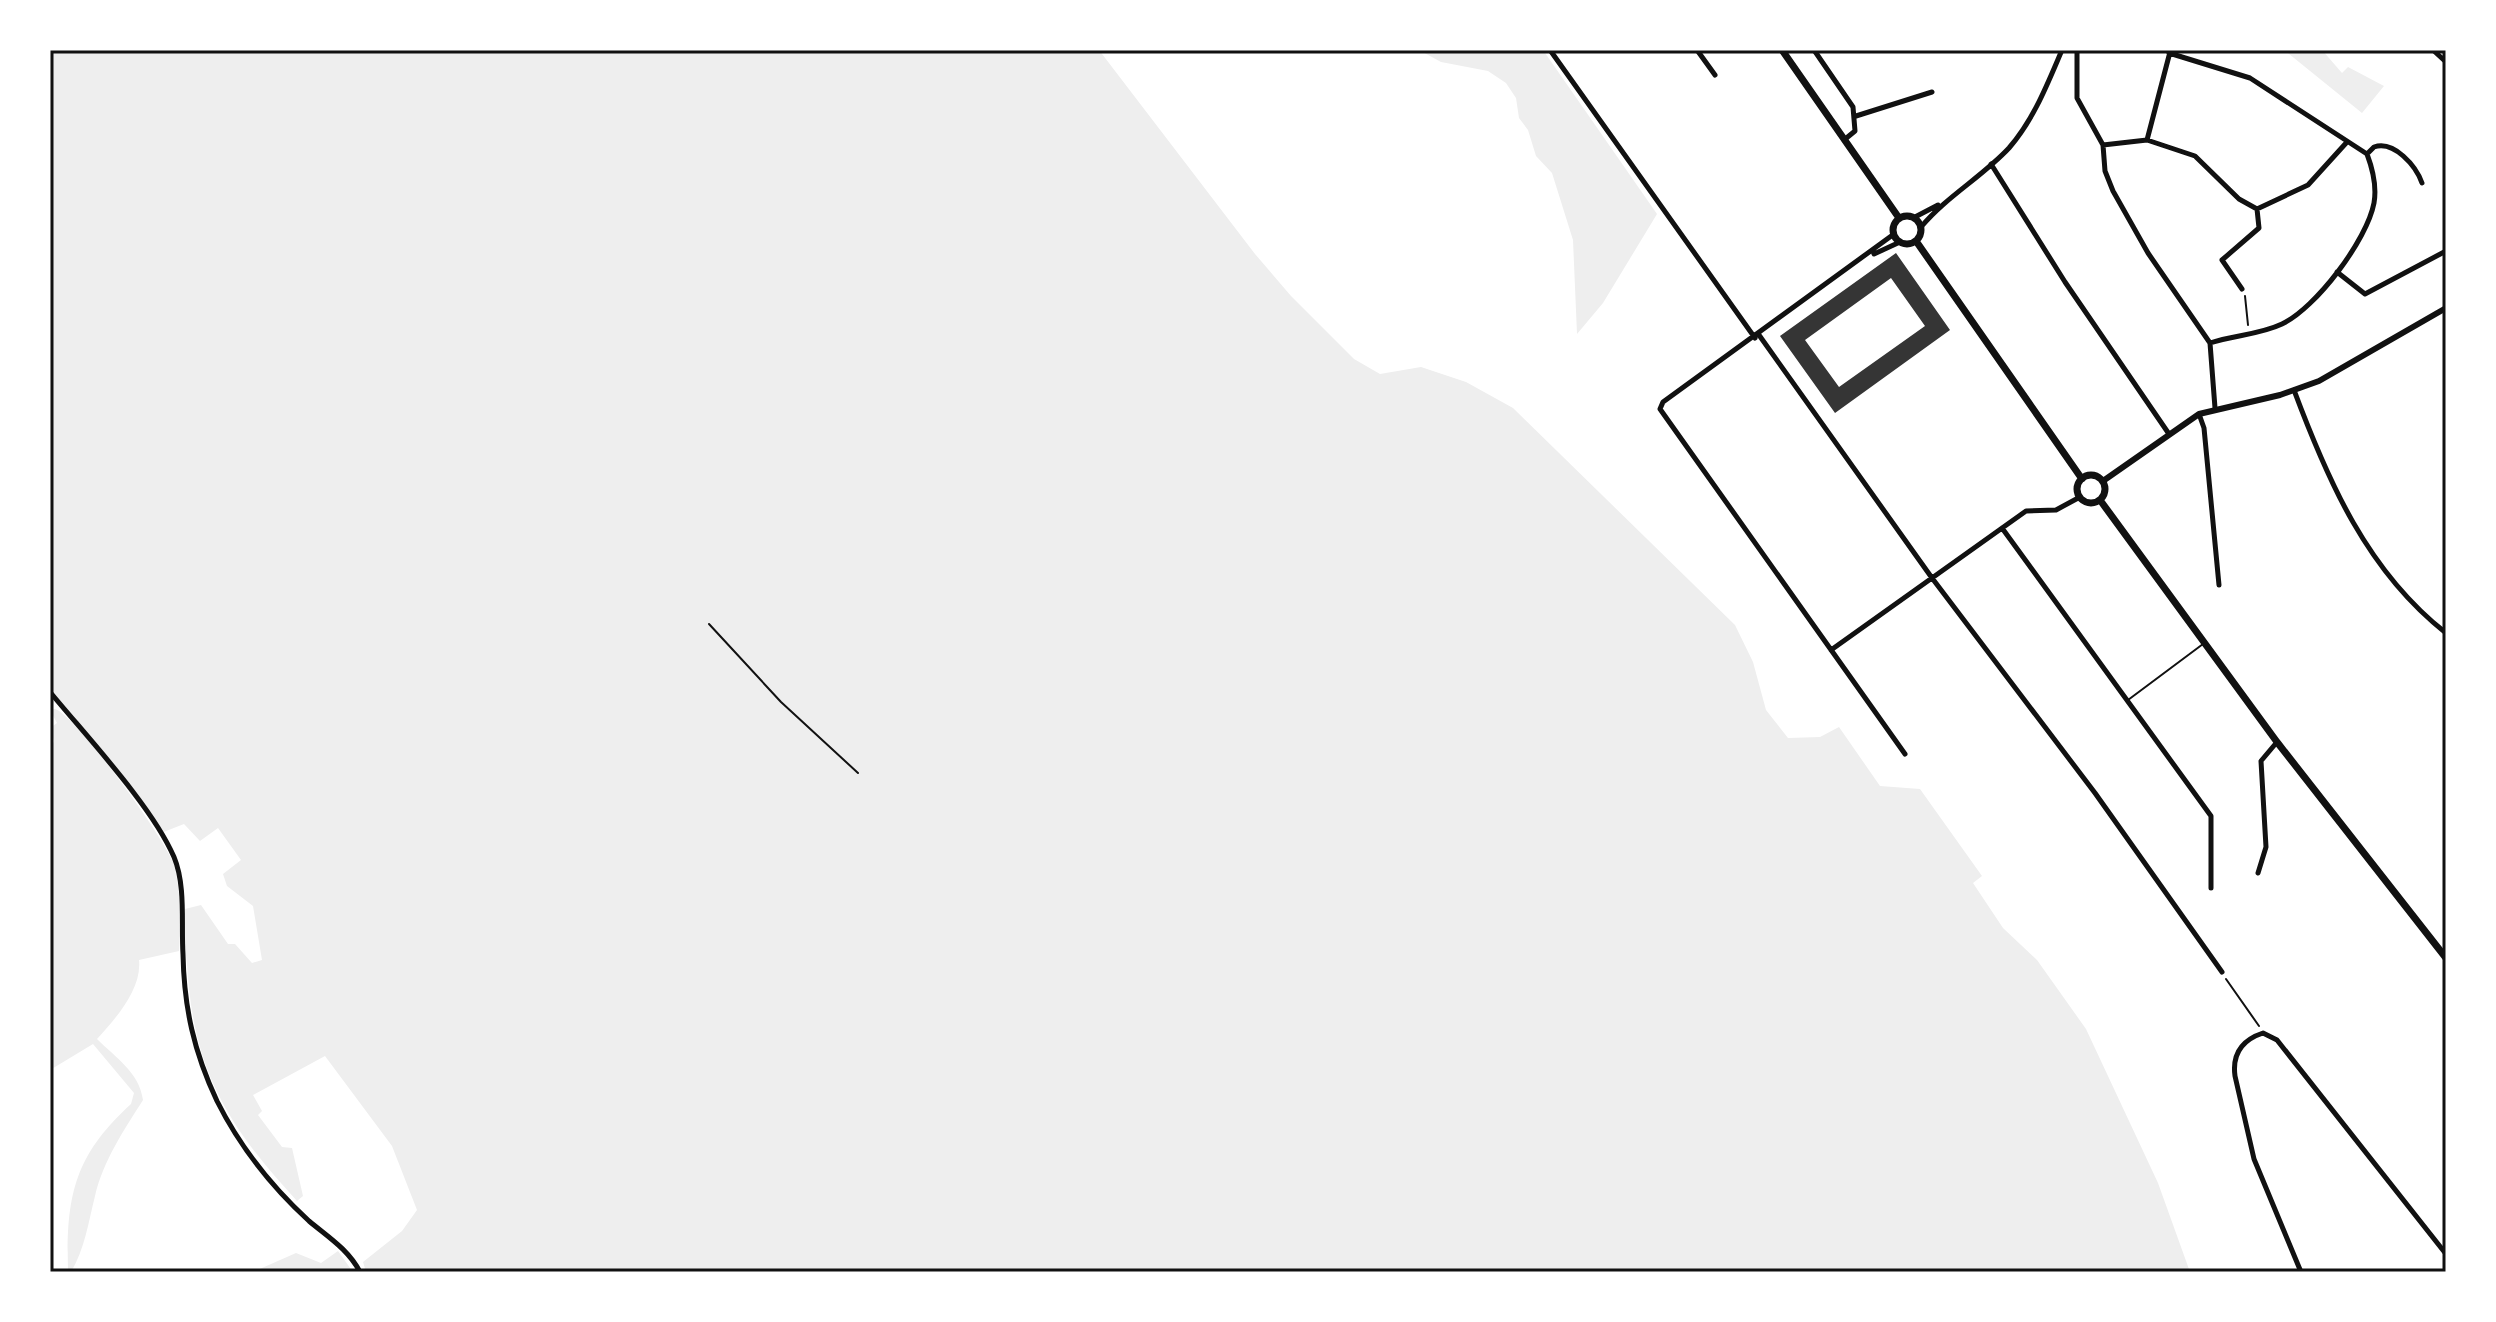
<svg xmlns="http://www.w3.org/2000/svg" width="2496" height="1322" font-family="Raleway,sans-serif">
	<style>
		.green { fill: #eee }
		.building { fill: #353535; fill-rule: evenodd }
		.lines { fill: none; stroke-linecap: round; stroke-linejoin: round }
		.path { stroke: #111; stroke-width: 2 }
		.service { stroke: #111; stroke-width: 2 }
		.minor { stroke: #111; stroke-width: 5 }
		.tertiary { stroke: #111; stroke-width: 6 }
		.secondary { stroke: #111; stroke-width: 7 }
		.neatline { fill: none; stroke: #111; stroke-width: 3 }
	</style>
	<rect width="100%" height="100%" fill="#fff"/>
	<path class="green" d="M50 50H1099L1255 254 1291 296 1354 359 1380 374 1421 367 1466 382 1513 408 1735 625 1753 662 1766 710 1788 738 1820 737 1839 727 1880 786 1920 789 1982 876 1973 883 2003 928 2037 960 2086 1029 2158 1183 2190 1272H366L363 1262 402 1231 417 1210 392 1146 325 1056 253 1095 262 1111 258 1115 282 1147 292 1148 303 1196 297 1201C227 1125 193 1070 187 964 185 946 182 926 185 909L201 905 228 944H235L252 963 262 960 253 906 227 886 223 874 241 860 218 828 200 841 184 824 161 833 50 689Z
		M1419 50H1543L1657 214 1603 303 1577 334 1573 240 1552 173 1536 156 1528 130 1519 118 1516 98 1506 83 1488 71 1441 62Z
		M2284 50H2322L2342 73 2348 67 2384 86 2362 113Z
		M55 709C75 714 167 841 174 865 181 892 181 923 179 951L139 960C142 989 116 1018 97 1039 116 1058 139 1072 143 1100 124 1130 103 1161 95 1196 88 1224 85 1248 71 1272H64L68 1270C66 1195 75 1155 131 1104L134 1093 93 1044 50 1070V750L54 741 50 728 57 723 50 710Z
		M338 1251 353 1272H253L296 1253 321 1263Z"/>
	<path class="building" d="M1896 253 1950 330 1835 413 1780 336ZM1891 278 1925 326 1839 387 1805 340Z"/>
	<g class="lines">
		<path class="path" d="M2245 296 2248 325
			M709 624 781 702 858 773
			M2226 979 2259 1026"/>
		<path class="service" d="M2128 700 2203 644"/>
		<path class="minor" d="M1550 50 1755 338
			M1697 50 1715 75
			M1814 50 1853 107 1855 131 1844 140
			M2077 50V98L2103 145 2105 171 2113 191 2148 253 2210 343 2215 408
			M2433 50 2446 62
			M2169 53 2250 78 2367 154
			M1856 116 1932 92
			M2147 140 2170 52
			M2103 145 2147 140 2195 156 2239 199 2257 209 2308 185 2347 142
			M1991 164 2065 282 2169 434
			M1915 217 1938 205
			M1921 227C1947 196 1982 177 2009 148 2034 119 2047 85 2062 50
			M1894 234 1663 402 1660 409 1905 754
			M1874 254 1900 242
			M2337 272 2365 294 2446 251
			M2242 289 2222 260 2259 228 2257 209
			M1759 335 1932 578 2095 793 2222 972
			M2210 343C2233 335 2259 335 2282 324 2316 308 2367 240 2374 203 2377 186 2373 170 2367 154L2374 147C2394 140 2416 166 2422 183
			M2294 390C2328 481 2367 571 2446 633
			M2199 414 2204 428 2219 585
			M2002 528 2211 816V888
			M1831 650 2026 511 2056 510 2080 497
			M50 692C87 737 152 806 174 857 186 886 181 924 183 954 184 1008 194 1052 217 1101 239 1145 272 1187 309 1221 328 1237 348 1249 360 1272
			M2258 873 2266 847 2261 761 2277 742
			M2301 1272 2254 1159 2235 1076C2232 1054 2242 1040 2263 1033L2277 1040 2446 1254"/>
		<path class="tertiary" d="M2103 481 2199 414 2280 395 2319 381 2446 308"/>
		<path class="secondary" d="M1782 50 1899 218
			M1893 230a14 14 0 1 1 28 0a14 14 0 1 1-28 0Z
			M1916 241 2082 479
			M2077 489a14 14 0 1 1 28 0a14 14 0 1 1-28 0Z
			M2100 500 2277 742 2446 958"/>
	</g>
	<rect width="2496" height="1322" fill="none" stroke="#ffffff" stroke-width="104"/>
	<rect x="52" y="52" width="2392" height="1218" class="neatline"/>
</svg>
